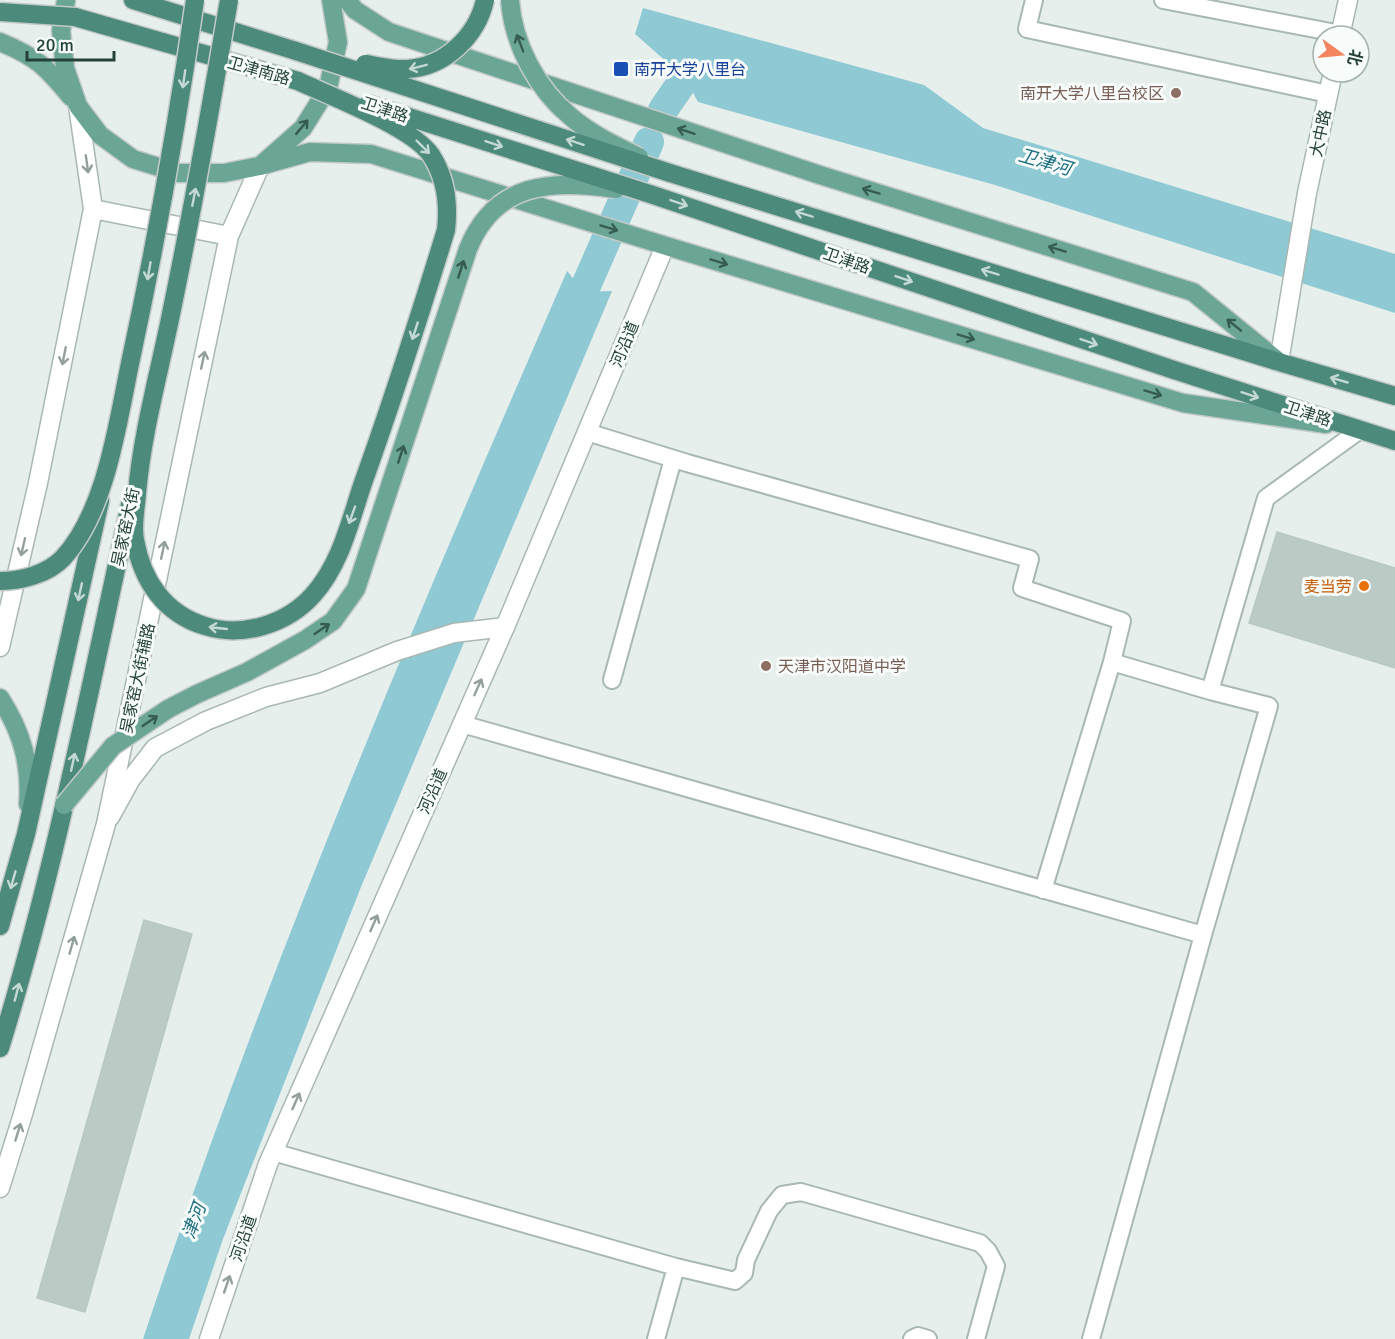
<svg xmlns="http://www.w3.org/2000/svg" width="1395" height="1339" font-family="Signika,'Noto Sans SC',sans-serif">
	<style>
		.water { fill: #8ec9d4 }
		.lines { fill: none; stroke-linecap: round; stroke-linejoin: round }
		.canal { stroke: #8ec9d4; stroke-width: 30 }
		.building { fill: #bbcac4; stroke: #b8c9c2; stroke-width: 1.5 }
		.service-casing { stroke: #a8b8b2; stroke-width: 20 }
		.minor-casing { stroke: #a8b8b2; stroke-width: 21 }
		.tertiary-casing { stroke: #a8b8b2; stroke-width: 21 }
		.primary-casing { stroke: #c2cac8; stroke-width: 21 }
		.trunk-casing { stroke: #c2cac8; stroke-width: 21 }
		.service { stroke: #fff; stroke-width: 16 }
		.minor { stroke: #fff; stroke-width: 18 }
		.tertiary { stroke: #fff; stroke-width: 18 }
		.primary { stroke: #6aa596; stroke-width: 18 }
		.trunk { stroke: #4c8a7c; stroke-width: 18 }
		.primary-bridge-casing { stroke: #c2cac8; stroke-width: 21; stroke-linecap: butt }
		.trunk-bridge-casing { stroke: #c2cac8; stroke-width: 21; stroke-linecap: butt }
		.primary-bridge { stroke: #6aa596; stroke-width: 18 }
		.trunk-bridge { stroke: #4c8a7c; stroke-width: 18 }
		.oneway { stroke: #365b51 }
		.oneway2 { stroke: #c4d9d4 }
		.oneway3 { stroke: #92a09c }
		.transit-dot { fill: #1a4fb4; stroke: #f7fbf9; stroke-width: 2 }
		.education-dot { fill: #8d6e63; stroke: #f7fbf9; stroke-width: 2 }
		.food-dot { fill: #e8710a; stroke: #f7fbf9; stroke-width: 2 }
		.labels { text-anchor: middle; stroke-width: 6; stroke-linejoin: round; paint-order: stroke }
		.transit-label { font-size: 16px; fill: #164399; stroke: #f7fbf9; text-anchor: start }
		.street-label { font-size: 16px; fill: #24423a; stroke: #f7fbf9 }
		.education-label { font-size: 16px; fill: #785e54; stroke: #f7fbf9; text-anchor: end }
		.food-label { font-size: 16px; fill: #c56008; stroke: #f7fbf9; text-anchor: end }
		.water-label { font-size: 18px; font-style: italic; fill: #1c6f80; stroke: #f7fbf9 }
	</style>
	<rect width="100%" height="100%" fill="#e6efeb"/>
	<path class="water" d="M643 8 924 85 983 128 1395 254V313L995 185 698 102 685 78 635 34Z
		M567 271C586 294 581 292 612 291L361 887 223 1239 189 1339H143C264 975 414 622 567 271Z"/>
	<g class="lines">
		<path class="canal" d="M663 110 685 78
			M567 329 649 142"/>
	</g>
	<path class="building" d="M1277 532 1395 568V668L1249 623Z
		M144 920 192 934 85 1312 37 1298Z"/>
	<g class="lines">
		<g class="service-casing">
			<path id="service" d="M1034 0 1027 29 1328 94
				M1163 0 1341 34
				M587 432 687 463 1030 559 1022 588 1122 621 1112 662 1210 691 1266 498 1360 430
				M612 680 673 459
				M462 724 1203 935 1269 706 1210 691
				M1043 890 1112 662
				M273 1152 676 1267 656 1339
				M676 1267 735 1281 744 1273 746 1260 769 1211 782 1195 801 1192 980 1243 988 1251 996 1266 976 1339
				M912 1339 918 1336 928 1339
				M1091 1339 1203 935"/>
		</g>
		<g class="minor-casing">
			<path id="minor" d="M110 817 131 779 155 748 206 721 266 697 320 683 397 651 454 633 505 627"/>
		</g>
		<g class="tertiary-casing">
			<path id="tertiary" d="M1340 36 1348 0
				M93 209 229 236
				M1279 362 1307 193 1333 72
				M0 647 38 483 93 209 78 106
				M0 1188 23 1114 106 824 229 236 260 166
				M209 1339 268 1164 505 627 665 246"/>
		</g>
		<g class="primary-casing">
			<path id="primary" d="M66 0 61 31 65 68 78 106 100 135 133 159 178 173H224L260 166 303 128 328 88 338 42 331 0
				M347 0 355 10 389 32 820 175 1193 292 1278 361
				M0 42C37 57 46 67 71 97
				M260 166 310 152 371 154 663 245 1183 403 1326 424
				M0 698C22 732 31 764 28 804"/>
		</g>
		<g class="trunk-casing">
			<path id="trunk" d="M133 0 296 51
				M75 17 298 81
				M670 173 1279 362 1395 396
				M1174 370 1395 441
				M0 926 26 834 100 501
				M0 1048C55 871 90 686 130 505"/>
		</g>
		<use href="#service" class="service"/>
		<use href="#minor" class="minor"/>
		<use href="#tertiary" class="tertiary"/>
		<use href="#primary" class="primary"/>
		<use href="#trunk" class="trunk"/>
		<g class="primary-bridge-casing">
			<path id="primary-bridge" d="M510 0C513 44 537 89 571 117 591 134 616 146 639 157
				M64 805 113 746 168 709 197 694 247 672 305 640 333 621 356 589 468 249C495 182 552 179 616 189"/>
		</g>
		<g class="trunk-bridge-casing">
			<path id="trunk-bridge" d="M229 0C211 107 192 213 170 319 158 377 142 435 137 493 136 508 132 526 135 540 142 581 165 614 205 626 243 638 287 624 313 595 341 564 350 521 363 483 393 399 420 315 446 230 449 204 446 178 431 155 412 127 330 96 298 81
				M0 12 75 17
				M296 51 670 173
				M365 64C379 66 393 70 407 69 445 67 477 36 485 0
				M368 104 653 195 1174 370
				M0 581C21 581 48 574 63 558 108 509 118 418 132 354 157 237 178 119 195 0"/>
		</g>
		<use href="#primary-bridge" class="primary-bridge"/>
		<use href="#trunk-bridge" class="trunk-bridge"/>
	</g>
	<defs><path id="oneway-shaft" d="M-6 0H5M1.5-3L5.5 0L1.5 3" fill="none" stroke-width="1.6" stroke-linecap="round" stroke-linejoin="round" transform="scale(1.5)"/></defs>
	<g class="oneway">
		<use href="#oneway-shaft" transform="translate(520 43) rotate(-111)"/>
		<use href="#oneway-shaft" transform="translate(302 127) rotate(-50)"/>
		<use href="#oneway-shaft" transform="translate(686 131) rotate(-162)"/>
		<use href="#oneway-shaft" transform="translate(871 191) rotate(-163)"/>
		<use href="#oneway-shaft" transform="translate(609 228) rotate(17)"/>
		<use href="#oneway-shaft" transform="translate(1057 249) rotate(-163)"/>
		<use href="#oneway-shaft" transform="translate(719 262) rotate(17)"/>
		<use href="#oneway-shaft" transform="translate(461 269) rotate(-72)"/>
		<use href="#oneway-shaft" transform="translate(1234 325) rotate(-141)"/>
		<use href="#oneway-shaft" transform="translate(966 337) rotate(17)"/>
		<use href="#oneway-shaft" transform="translate(1153 393) rotate(17)"/>
		<use href="#oneway-shaft" transform="translate(401 454) rotate(-72)"/>
		<use href="#oneway-shaft" transform="translate(322 629) rotate(-34)"/>
		<use href="#oneway-shaft" transform="translate(150 721) rotate(-34)"/>
	</g>
	<g class="oneway2">
		<use href="#oneway-shaft" transform="translate(418 67) rotate(166)"/>
		<use href="#oneway-shaft" transform="translate(184 79) rotate(98)"/>
		<use href="#oneway-shaft" transform="translate(575 142) rotate(-162)"/>
		<use href="#oneway-shaft" transform="translate(494 144) rotate(18)"/>
		<use href="#oneway-shaft" transform="translate(423 147) rotate(45)"/>
		<use href="#oneway-shaft" transform="translate(194 197) rotate(-79)"/>
		<use href="#oneway-shaft" transform="translate(679 203) rotate(19)"/>
		<use href="#oneway-shaft" transform="translate(804 214) rotate(-163)"/>
		<use href="#oneway-shaft" transform="translate(149 271) rotate(100)"/>
		<use href="#oneway-shaft" transform="translate(990 272) rotate(-163)"/>
		<use href="#oneway-shaft" transform="translate(904 279) rotate(19)"/>
		<use href="#oneway-shaft" transform="translate(415 331) rotate(108)"/>
		<use href="#oneway-shaft" transform="translate(1089 342) rotate(19)"/>
		<use href="#oneway-shaft" transform="translate(1339 380) rotate(-164)"/>
		<use href="#oneway-shaft" transform="translate(1250 395) rotate(18)"/>
		<use href="#oneway-shaft" transform="translate(352 515) rotate(110)"/>
		<use href="#oneway-shaft" transform="translate(80 592) rotate(102)"/>
		<use href="#oneway-shaft" transform="translate(218 628) rotate(-174)"/>
		<use href="#oneway-shaft" transform="translate(73 762) rotate(-78)"/>
		<use href="#oneway-shaft" transform="translate(13 880) rotate(106)"/>
		<use href="#oneway-shaft" transform="translate(17 992) rotate(-75)"/>
	</g>
	<g class="oneway3">
		<use href="#oneway-shaft" transform="translate(87 164) rotate(82)"/>
		<use href="#oneway-shaft" transform="translate(64 356) rotate(101)"/>
		<use href="#oneway-shaft" transform="translate(203 360) rotate(-78)"/>
		<use href="#oneway-shaft" transform="translate(23 547) rotate(103)"/>
		<use href="#oneway-shaft" transform="translate(163 550) rotate(-78)"/>
		<use href="#oneway-shaft" transform="translate(478 687) rotate(-66)"/>
		<use href="#oneway-shaft" transform="translate(374 923) rotate(-66)"/>
		<use href="#oneway-shaft" transform="translate(72 945) rotate(-74)"/>
		<use href="#oneway-shaft" transform="translate(296 1101) rotate(-66)"/>
		<use href="#oneway-shaft" transform="translate(18 1132) rotate(-73)"/>
		<use href="#oneway-shaft" transform="translate(227 1284) rotate(-71)"/>
	</g>
	<rect class="transit-dot" x="613" y="61" width="16" height="16" rx="3"/>
	<g class="education-dot">
		<circle cx="1176" cy="93" r="6"/>
		<circle cx="766" cy="666" r="6"/>
	</g>
	<circle class="food-dot" cx="1364" cy="586" r="6"/>
	<g class="labels">
		<g class="transit-label">
			<text x="634" y="75">南开大学八里台</text>
		</g>
		<g class="street-label">
			<text transform="translate(259 70) rotate(16)" y="6">卫津南路</text>
			<text transform="translate(385 109) rotate(18)" y="6">卫津路</text>
			<text transform="translate(1320 133) rotate(-78)" y="6">大中路</text>
			<text transform="translate(847 260) rotate(19)" y="6">卫津路</text>
			<text transform="translate(624 344) rotate(-67)" y="6">河沿道</text>
			<text transform="translate(1308 413) rotate(18)" y="6">卫津路</text>
			<text transform="translate(125 527) rotate(-78)" y="6">吴家窑大街</text>
			<text transform="translate(137 678) rotate(-78)" y="6">吴家窑大街辅路</text>
			<text transform="translate(432 791) rotate(-66)" y="6">河沿道</text>
			<text transform="translate(243 1238) rotate(-71)" y="6">河沿道</text>
		</g>
		<g class="education-label">
			<text x="1164" y="99">南开大学八里台校区</text>
			<text x="778" y="672" text-anchor="start">天津市汉阳道中学</text>
		</g>
		<g class="food-label">
			<text x="1352" y="592">麦当劳</text>
		</g>
		<g class="water-label">
			<text transform="translate(1045 162) rotate(16)" y="6">卫津河</text>
			<text transform="translate(194 1221) rotate(-70)" y="6">津河</text>
		</g>
	</g>
	<g transform="translate(1341 54) rotate(105)"><circle r="28" fill="#f7fbf9" stroke="#a3b1ad" stroke-width="1.5"/>
	<path d="M0-4.5L10 22L0 15L-10 22Z" fill="#f4845f"/>
	<text y="-9" font-size="16" font-weight="bold" text-anchor="middle" fill="#24423a">北</text>
	</g>
	<path d="M27 51v9h87v-9" fill="none" stroke="#24423a" stroke-width="3"/>
	<text x="36" y="51" font-size="18" fill="#24423a" stroke="#f7fbf9" stroke-width="4.5" paint-order="stroke">20 m</text>
</svg>
